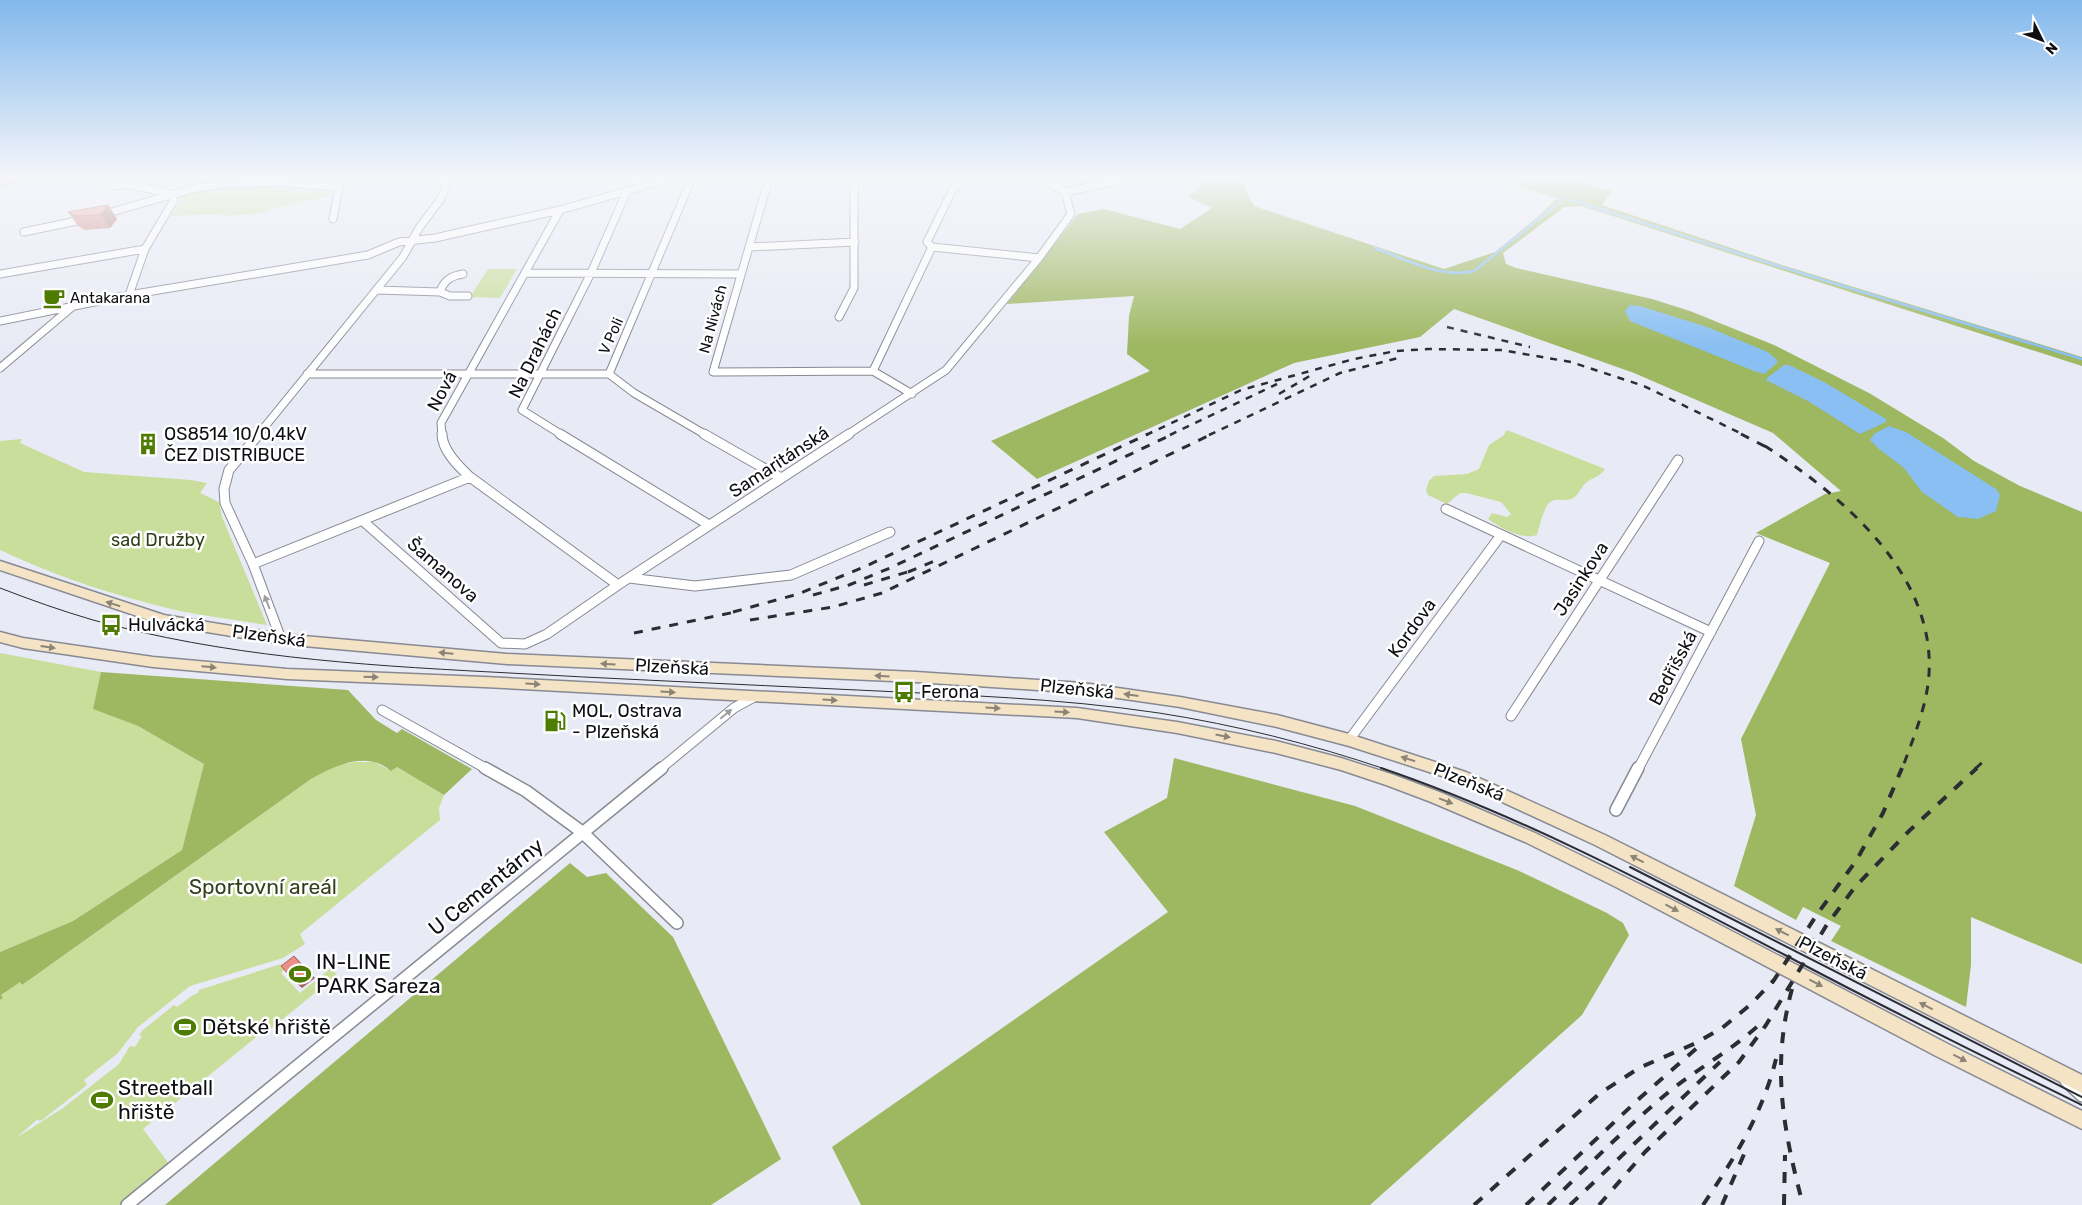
<svg xmlns="http://www.w3.org/2000/svg" width="2082" height="1205" font-family="Rubik,sans-serif">
	<style>
		.green { fill: #c9de9b }
		.forest { fill: #9eb761 }
		.water { fill: #89bff2 }
		.lines { fill: none; stroke-linecap: round; stroke-linejoin: round }
		.stream { stroke: #89bff2; stroke-width: 2.5 }
		.street-far2-casing { stroke: #878993; stroke-width: 9 }
		.street-far1-casing { stroke: #878993; stroke-width: 11 }
		.street-casing { stroke: #878993; stroke-width: 14 }
		.secondary-casing { stroke: #878993; stroke-width: 3 }
		.street-far2 { stroke: #fff; stroke-width: 7 }
		.street-far1 { stroke: #fff; stroke-width: 9 }
		.street { stroke: #fff; stroke-width: 11 }
		.secondary { fill: #f4e4c5; fill-rule: evenodd }
		.tram-far1 { stroke: #2c2d32; stroke-width: 1 }
		.tram { stroke: #2c2d32; stroke-width: 2 }
		.rail-far2 { stroke: #2c2d32; stroke-width: 2.5; stroke-dasharray: 7 7; stroke-linecap: butt }
		.rail-far1 { stroke: #2c2d32; stroke-width: 3; stroke-dasharray: 9 9; stroke-linecap: butt }
		.rail { stroke: #2c2d32; stroke-width: 4; stroke-dasharray: 11 11; stroke-linecap: butt }
		.wall { fill: #cc7a75 }
		.shaded-wall { fill: #a6635f }
		.building { fill: #ed8e88; stroke: #a6635f }
		.oneway { fill: #9f9fa1 }
		.oneway2 { fill: #8c8475 }
		.labels { text-anchor: middle; stroke-width: 5; stroke-linejoin: round; paint-order: stroke }
		.far-poi-label { font-size: 15px; fill: #0e0f13; stroke: #fff; text-anchor: start }
		.far-street-label { font-size: 15px; fill: #0e0f13; stroke: #fff }
		.street-label { font-size: 18px; fill: #0e0f13; stroke: #fff }
		.poi-label { font-size: 18px; fill: #0e0f13; stroke: #fff; text-anchor: start }
		.park-label { font-size: 18px; fill: #343e1a; stroke: #fff }
		.near-park-label { font-size: 21px; fill: #343e1a; stroke: #fff }
		.near-street-label { font-size: 21px; fill: #0e0f13; stroke: #fff }
		.near-poi-label { font-size: 21px; fill: #0e0f13; stroke: #fff; text-anchor: start }
	</style>
	<rect width="100%" height="100%" fill="#e8eaf5"/>
	<path class="green" d="M232 185H274L272 188 315 191 319 188 331 189V196L271 209 264 213 225 216 226 214 171 216 185 194 203 189Z
		M488 269H517L500 298 470 297Z
		M1507 430 1605 469C1597 480 1590 477 1584 485 1579 490 1579 496 1571 499 1564 502 1556 497 1549 503 1544 508 1539 527 1537 535 1521 540 1501 528 1488 519L1492 513 1507 517 1511 514 1501 502 1466 493H1460L1447 504 1428 495 1426 490 1429 481 1434 476 1467 474 1479 469 1489 445 1503 436Z
		M22 439 20 443 84 472 191 480 207 483 200 493 219 502 222 517 267 625C238 620 209 617 180 611 119 597 57 577 0 550V441Z
		M0 653 101 672 94 709 138 726 204 764 182 850 73 921 0 952Z
		M354 762H374L388 769 397 767 444 795 439 808 440 820 300 934 305 944 283 958 190 986 138 1027 118 1053 84 1080 87 1085 42 1120 39 1121 38 1119 16 1138 63 1108 119 1064 130 1046 135 1047 142 1036 139 1035 143 1030 174 1005 177 1007 193 995 198 993 199 990 281 964 285 969 281 973 300 993 331 968 337 975 268 1031 260 1034 143 1129 169 1164 120 1205H0V1000L3 998 1 995 20 981 22 985 311 779 335 766Z"/>
	<path class="forest" d="M1201 178H1240L1254 206 1444 269 1495 252 1540 215 1557 198 1515 185 1521 178H1565L1612 191 1602 205 1782 265 2082 357V366L1581 206 1564 207 1503 253 1506 264 1516 268 1652 299 1690 311 1774 345 1869 393 1943 438 1974 461 2020 486 2082 512V964L1971 917V965L1966 1007 1831 941 1841 926 1803 907 1796 920 1734 886 1756 815 1741 739 1830 563 1756 533 1825 494 1841 491 1773 433 1634 373 1454 309 1420 337 1294 363 1037 479 991 441 1150 371 1127 354 1129 316 1134 296 1007 304 1078 214 1104 209 1180 229 1212 208 1188 197 1201 186Z
		M101 672 348 690 376 720 397 733 402 729 472 769 444 795 397 767 391 771C367 750 334 766 311 779L22 985 20 982 1 995 3 998 0 1000V952L73 921 182 850 204 764 138 726 93 709Z
		M1174 758 1355 806 1517 870 1607 913 1623 923 1629 935 1582 1015 1370 1205H861L832 1147 1168 912 1104 832 1167 798Z
		M570 863 587 877 606 873 673 937 781 1159 711 1205H165Z"/>
	<path class="water" d="M1630 305 1640 306 1707 327 1768 352 1777 360V363L1764 374 1754 371 1630 321 1625 311Z
		M1784 365H1789L1824 382 1886 419V422L1860 434 1808 401 1766 380 1768 377Z
		M1889 426 1906 432 1996 489 2000 495 1996 511 1978 519 1958 517 1922 492 1904 468 1879 449 1870 440 1874 434Z"/>
	<g class="lines">
		<path class="stream" d="M1375 248C1405 259 1441 279 1474 271L1565 198 1807 275 2082 359"/>
		<g class="street-far2-casing">
			<path id="street-far2" d="M156 178H187
				M633 178 640 187
				M692 178 609 374 634 393 706 435
				M769 178 713 372 873 371
				M113 186 126 184 165 192 171 194 174 200 145 249 129 295
				M1065 192 1129 178
				M101 215 192 189 222 184 272 182 339 187 333 219
				M24 232 86 219
				M750 247 855 242
				M932 247 1039 258
				M525 273 740 274
				M0 274 145 249
				M463 274C451 276 444 280 440 292L450 296H468
				M377 290 440 292
				M839 317 854 288V178
				M0 321 129 295 368 255 399 242 435 238 560 210 672 178
				M0 368 72 307
				M307 374H609
				M912 394 873 371 932 247 927 242 954 187 958 185 961 178
				M258 435 403 257 419 228 440 200 446 187 442 178
				M442 435 441 423 560 210
				M562 435 522 410 591 273 627 191
				M847 435 946 370 1039 258 1071 214 1065 192 1042 178"/>
		</g>
		<g class="street-far1-casing">
			<path id="street-far1" d="M259 434 229 470 224 489 225 503 253 564 281 639
				M442 434C442 450 458 466 470 477L618 585
				M560 434 709 525
				M704 434 781 478
				M1446 509 1711 632
				M363 521 501 643 525 644 547 634 618 585 849 434
				M253 564 470 477
				M629 578 695 586 791 575 890 532
				M382 710 487 769
				M1511 716 1678 460
				M1349 740 1501 535
				M660 769 734 708 754 697
				M1638 769 1759 541"/>
		</g>
		<g class="street-casing">
			<path id="street" d="M485 768 526 791 582 832 677 923
				M1616 810 1638 768
				M2066 1081 2082 1096
				M127 1205 662 768"/>
		</g>
		<g class="secondary-casing">
			<path id="secondary" d="M10 178H27L0 186V180Z
				M0 561 164 615 281 634 507 654 916 672 1083 683 1180 697 1277 715 1349 734 1466 772 1605 835 2082 1075V1093L1595 845 1457 781 1349 746 1277 727 1180 707 1083 693 916 682 507 664 281 644 164 625 0 570Z
				M0 632 23 638 153 657 287 669 484 677 1077 708 1177 722 1276 741 1341 758 1394 775 1442 793 1535 833 1672 900 1948 1044 2082 1111V1129L1936 1056 1616 887 1525 842 1431 802 1386 785 1341 770 1276 753 1177 733 1077 718 484 687 287 679 153 667 23 648 0 642Z"/>
		</g>
		<use href="#street-far2" class="street-far2"/>
		<use href="#street-far1" class="street-far1"/>
		<use href="#street" class="street"/>
		<use href="#secondary" class="secondary"/>
		<path class="tram-far1" d="M0 179 3 178
			M0 588C31 600 62 611 93 620 223 656 357 665 491 672 613 679 735 684 857 690 958 695 1059 698 1159 713 1236 725 1311 744 1385 769"/>
		<path class="tram" d="M1381 768C1522 816 1653 886 1785 955 1883 1007 1982 1056 2082 1105
			M1630 867 2082 1097"/>
		<path class="rail-far2" d="M1447 327 1530 347
			M1279 394 1313 374
			M1146 435 1241 390 1354 359 1396 351 1428 349 1501 350 1571 362 1644 386 1744 435
			M1170 435 1277 384
			M1209 435 1340 373 1402 357"/>
		<path class="rail-far1" d="M1741 434 1770 449
			M1765 446C1841 495 1935 573 1929 674 1927 706 1913 739 1902 769
			M908 572 937 560
			M864 585 914 570
			M813 595 849 585 890 568 1173 434
			M733 612 798 594 864 567 1148 434
			M750 620 833 607 882 593 1212 434
			M634 633 740 611
			M1975 769 1985 760"/>
		<path class="rail" d="M1772 983 1818 913 1856 861 1883 813 1902 768
			M1792 989C1771 1066 1783 1129 1803 1205
			M1474 1205 1599 1094 1639 1068 1696 1043 1722 1028 1750 1005 1775 979
			M1526 1205 1641 1097 1698 1047
			M1548 1205C1588 1166 1627 1126 1670 1091 1701 1066 1736 1048 1764 1020
			M1570 1205 1720 1062
			M1599 1205 1645 1152 1739 1062 1766 1025 1826 926 1855 887 1909 831 1977 768
			M1703 1205C1735 1157 1762 1115 1776 1059
			M1722 1205 1745 1152
			M1784 1205 1785 1155"/>
	</g>
	<path class="wall" d="M108 205 117 219 110 228 85 230 78 226 68 212Z"/>
	<path class="shaded-wall" d="M108 205 117 219 110 228 101 215Z
		M294 956 300 962 315 978 302 988 295 982Z"/>
	<path class="building" d="M108 205 101 215 76 216 68 212Z
		M294 956 308 972 295 982 281 966Z"/>
	<defs><path id="oneway-solid" d="M-6-.8H1V-3.2L6.5 0L1 3.2V.8H-6Z" transform="scale(1.25)"/></defs>
	<g class="oneway">
		<use href="#oneway-solid" transform="translate(267 602) rotate(-111)"/>
		<use href="#oneway-solid" transform="translate(726 714) rotate(-40)"/>
	</g>
	<g class="oneway2">
		<use href="#oneway-solid" transform="translate(113 604) rotate(-163)"/>
		<use href="#oneway-solid" transform="translate(48 647) rotate(8)"/>
		<use href="#oneway-solid" transform="translate(446 653) rotate(-175)"/>
		<use href="#oneway-solid" transform="translate(608 664) rotate(-177)"/>
		<use href="#oneway-solid" transform="translate(209 667) rotate(5)"/>
		<use href="#oneway-solid" transform="translate(882 676) rotate(-177)"/>
		<use href="#oneway-solid" transform="translate(371 677) rotate(2)"/>
		<use href="#oneway-solid" transform="translate(533 684) rotate(3)"/>
		<use href="#oneway-solid" transform="translate(668 692) rotate(3)"/>
		<use href="#oneway-solid" transform="translate(1131 695) rotate(-172)"/>
		<use href="#oneway-solid" transform="translate(830 700) rotate(3)"/>
		<use href="#oneway-solid" transform="translate(993 708) rotate(3)"/>
		<use href="#oneway-solid" transform="translate(1062 712) rotate(3)"/>
		<use href="#oneway-solid" transform="translate(1223 736) rotate(11)"/>
		<use href="#oneway-solid" transform="translate(1408 759) rotate(-162)"/>
		<use href="#oneway-solid" transform="translate(1446 801) rotate(21)"/>
		<use href="#oneway-solid" transform="translate(1637 859) rotate(-153)"/>
		<use href="#oneway-solid" transform="translate(1672 908) rotate(28)"/>
		<use href="#oneway-solid" transform="translate(1782 932) rotate(-153)"/>
		<use href="#oneway-solid" transform="translate(1816 983) rotate(27)"/>
		<use href="#oneway-solid" transform="translate(1926 1006) rotate(-153)"/>
		<use href="#oneway-solid" transform="translate(1960 1058) rotate(27)"/>
	</g>
	<linearGradient id="sky" x2="0" y2="1"><stop stop-color="#82b8ec"/><stop offset="0.51" stop-color="#f5f6fa"/><stop offset="1" stop-color="#f5f6fa" stop-opacity="0"/></linearGradient>
	<rect width="2082" height="347" fill="url(#sky)"/>
	<defs>
		<g id="cafe-bare" transform="scale(1.725)"><path d="M-5.5-4.5H6V0H3Q3 3.5 0 3.5H-2.5Q-5.5 3.5-5.5 0ZM3-3.2v2h1.7v-2ZM-6 4.5H4V6H-6Z" fill="#4e7c03" stroke="#fff" stroke-width="2.5" paint-order="stroke"/></g>
		<g id="building-bare" transform="scale(1.725)"><path d="M-4-6H4V6H1V3H-1V6H-4ZM-2.5-4.3h1.7v1.8h-1.7ZM.8-4.3h1.7v1.8H.8ZM-2.5-1h1.7V.8h-1.7ZM.8-1h1.7V.8H.8Z" fill="#4e7c03" stroke="#fff" stroke-width="2.5" paint-order="stroke"/></g>
		<g id="bus-bare" transform="scale(1.725)"><path d="M-5-6H5V4H4V6H2V4H-2V6H-4V4H-5ZM-3.5-4V0h7V-4ZM-3.5 1.2v1.5H-2V1.2ZM2 1.2v1.5H3.5V1.2Z" fill="#4e7c03" stroke="#fff" stroke-width="2.5" paint-order="stroke"/></g>
		<g id="fuel-bare" transform="scale(1.725)"><path d="M-5.5-6h7V0h2V4h1.3V-2.5L3-4.5l.8-.8L6-3V5H2.5V1h-1V6h-7ZM-4.2-4.7v3.2H.2V-4.7Z" fill="#4e7c03" stroke="#fff" stroke-width="2.5" paint-order="stroke"/></g>
		<g id="stadium-bare" transform="scale(1.725)"><path d="M0-5a6.5 5 0 1 0 0 10a6.5 5 0 1 0 0-10ZM-3.5-1.8h7v3.6h-7Z" fill="#4e7c03" stroke="#fff" stroke-width="2.5" paint-order="stroke"/></g>
	</defs>
	<g fill-rule="evenodd">
		<use href="#cafe-bare" x="54" y="298"/>
		<use href="#building-bare" x="148" y="444"/>
		<use href="#bus-bare" x="111" y="625"/>
		<use href="#bus-bare" x="904" y="692"/>
		<use href="#fuel-bare" x="555" y="721"/>
		<use href="#stadium-bare" x="300" y="974"/>
		<use href="#stadium-bare" x="185" y="1027"/>
		<use href="#stadium-bare" x="102" y="1100"/>
	</g>
	<g class="labels">
		<g class="far-poi-label">
			<text x="70" y="303">Antakarana</text>
		</g>
		<g class="far-street-label">
			<text transform="translate(713 319) rotate(-75)" y="5">Na Nivách</text>
			<text transform="translate(611 336) rotate(-66)" y="5">V Poli</text>
		</g>
		<g class="street-label">
			<text transform="translate(535 353) rotate(-64)" y="6">Na Drahách</text>
			<text transform="translate(442 391) rotate(-62)" y="6">Nová</text>
			<text transform="translate(779 462) rotate(-33)" y="6">Samaritánská</text>
			<text transform="translate(443 570) rotate(41)" y="6">Šamanova</text>
			<text transform="translate(1581 579) rotate(-57)" y="6">Jasinkova</text>
			<text transform="translate(1412 628) rotate(-54)" y="6">Kordova</text>
			<text transform="translate(269 636) rotate(8)" y="6">Plzeňská</text>
			<text transform="translate(672 667) rotate(3)" y="6">Plzeňská</text>
			<text transform="translate(1673 668) rotate(-62)" y="6">Bedřišská</text>
			<text transform="translate(1077 689) rotate(6)" y="6">Plzeňská</text>
			<text transform="translate(1469 782) rotate(22)" y="6">Plzeňská</text>
			<text transform="translate(1833 958) rotate(27)" y="6">Plzeňská</text>
		</g>
		<g class="poi-label">
			<text x="164" y="440">OS8514 10/0,4kV<tspan x="164" dy="21">ČEZ DISTRIBUCE</tspan></text>
			<text x="128" y="631">Hulvácká</text>
			<text x="921" y="698">Ferona</text>
			<text x="572" y="717">MOL, Ostrava<tspan x="572" dy="21">- Plzeňská</tspan></text>
		</g>
		<g class="park-label">
			<text x="158" y="546">sad Družby</text>
		</g>
		<g class="near-park-label">
			<text x="263" y="894">Sportovní areál</text>
		</g>
		<g class="near-street-label">
			<text transform="translate(486 887) rotate(-39)" y="7">U Cementárny</text>
		</g>
		<g class="near-poi-label">
			<text x="316" y="969">IN-LINE<tspan x="316" dy="24">PARK Sareza</tspan></text>
			<text x="202" y="1034">Dětské hřiště</text>
			<text x="118" y="1095">Streetball<tspan x="118" dy="24">hřiště</tspan></text>
		</g>
	</g>
	<g transform="translate(2042 40) rotate(132)" stroke="#ffffff" stroke-width="4" paint-order="stroke">
	<path d="M0-4L9 19L0 12L-9 19Z" fill="#0e0f13"/>
	<text y="-8" font-size="14" font-weight="bold" text-anchor="middle" fill="#0e0f13">N</text>
	</g>
</svg>
